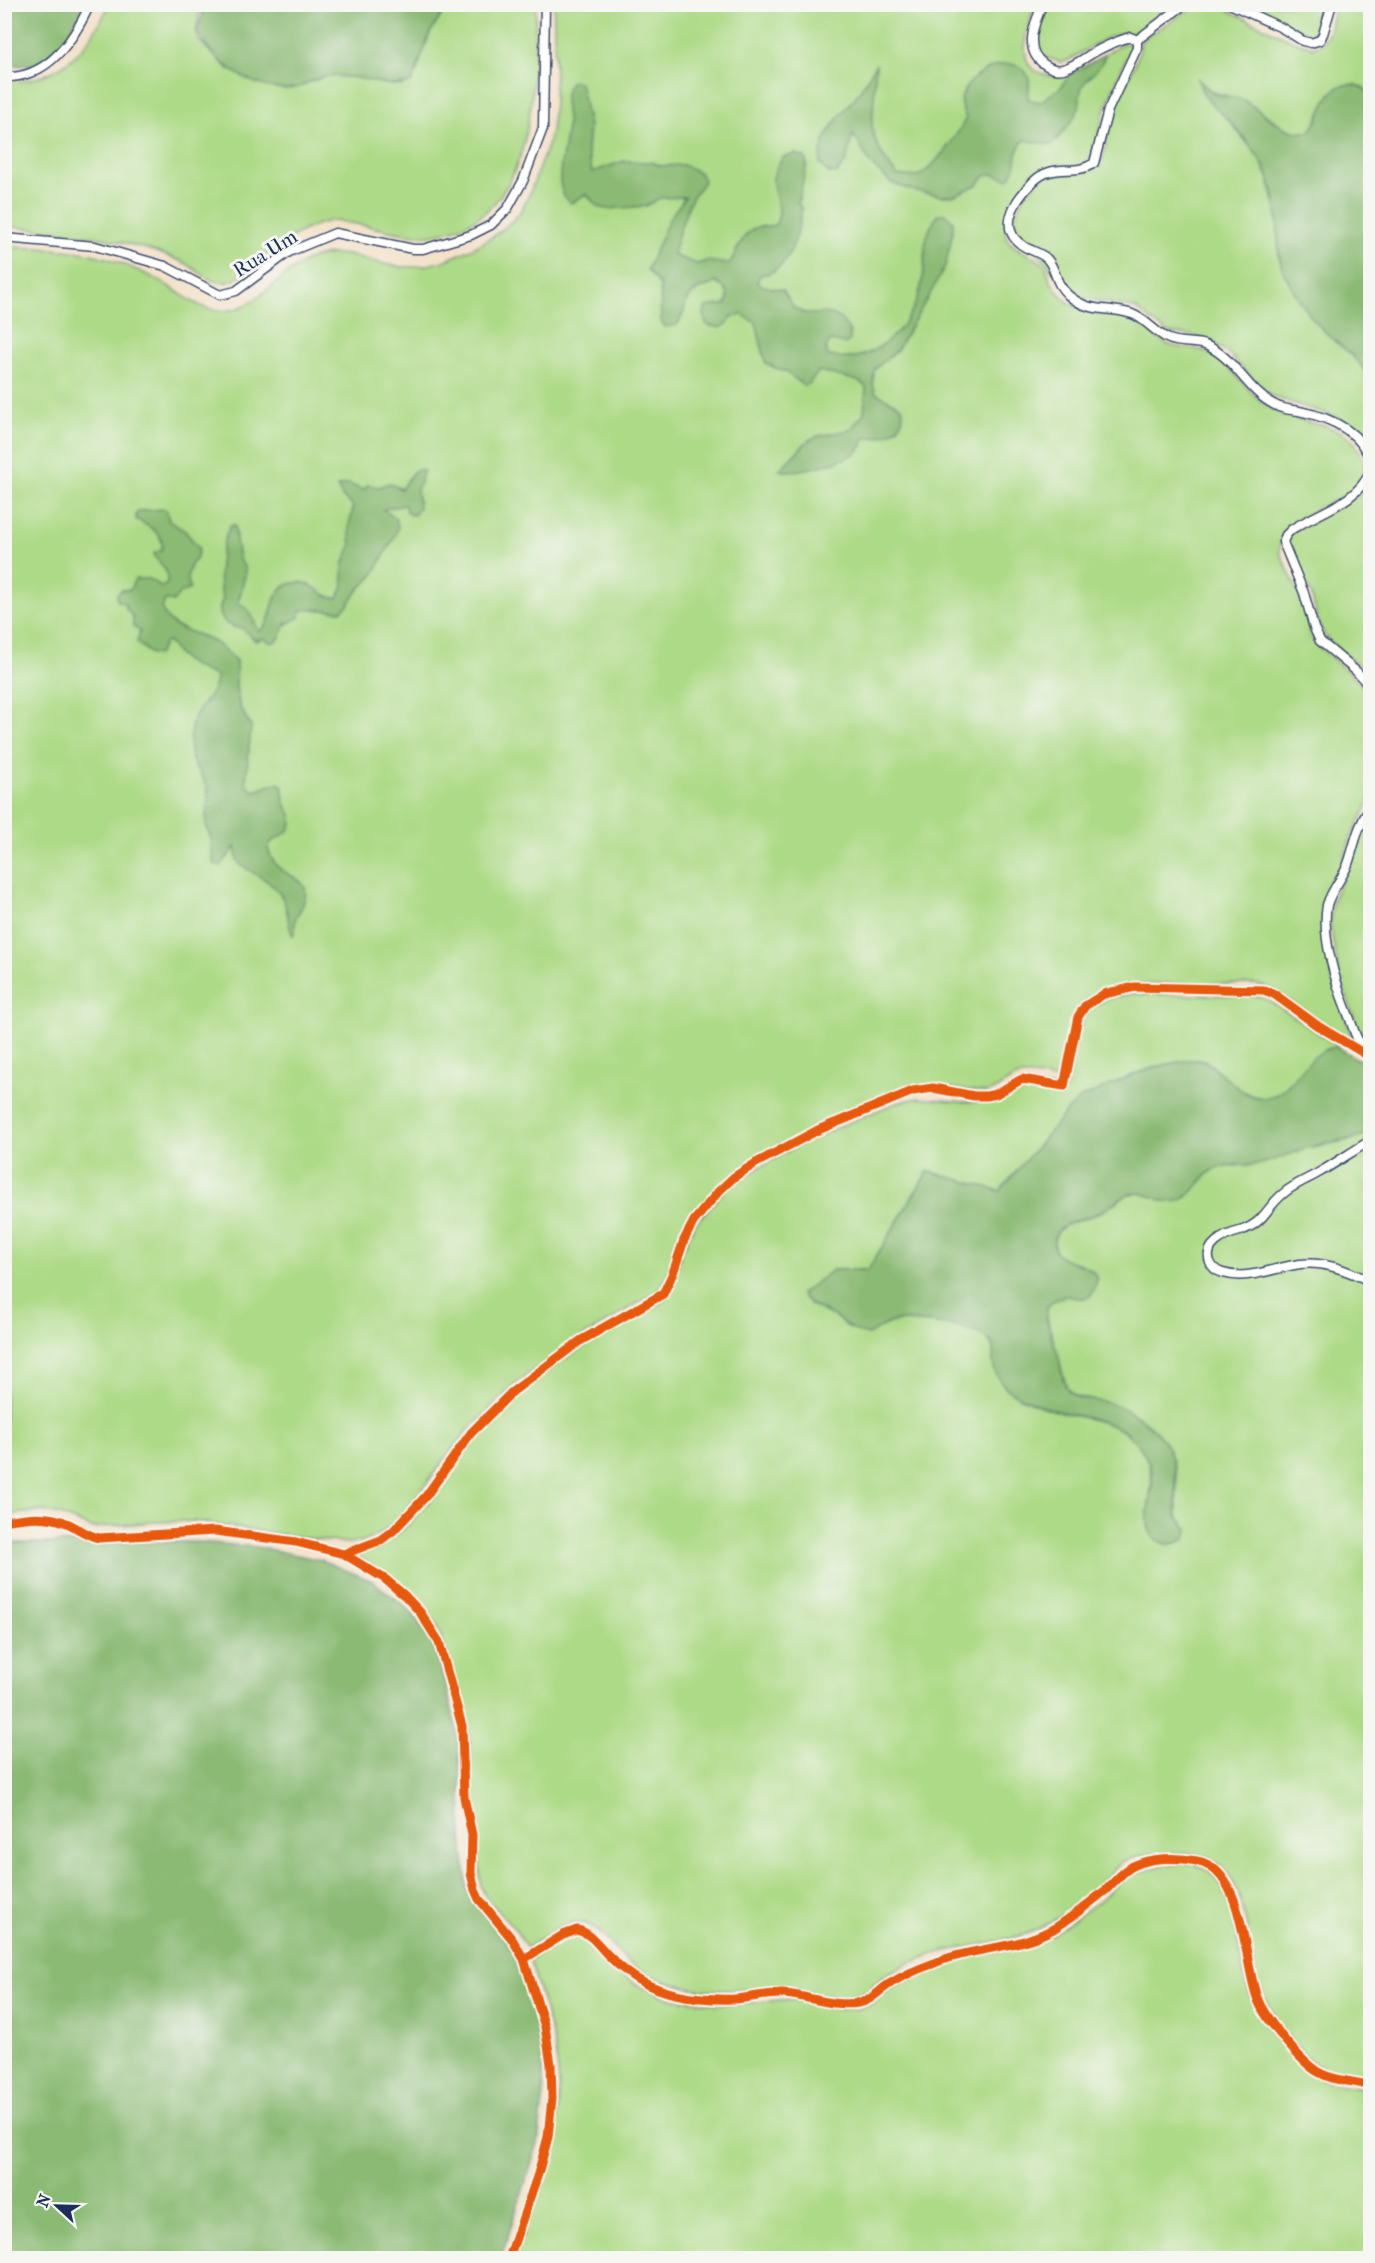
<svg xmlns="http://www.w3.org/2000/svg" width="1375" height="2263" font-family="'IM FELL French Canon',serif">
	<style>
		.green { fill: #adda86; stroke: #648472; stroke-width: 1.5 }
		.forest { fill: #8aba73; stroke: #527468; stroke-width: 1.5 }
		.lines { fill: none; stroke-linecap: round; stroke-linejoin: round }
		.minor-casing { stroke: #3b4a6e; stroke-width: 11 }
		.minor { stroke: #fff; stroke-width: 8 }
		.cycleway-casing { stroke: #f6f6f2; stroke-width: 13 }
		.cycleway { stroke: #e8590c; stroke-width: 9 }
		.labels { text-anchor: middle; stroke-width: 6; stroke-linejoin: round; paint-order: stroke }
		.street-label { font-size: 20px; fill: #1b2f5e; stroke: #f6f6f2 }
	</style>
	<rect width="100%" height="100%" fill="#f6f6f2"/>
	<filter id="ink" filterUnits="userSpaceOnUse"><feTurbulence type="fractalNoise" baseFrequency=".0167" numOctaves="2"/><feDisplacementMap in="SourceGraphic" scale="12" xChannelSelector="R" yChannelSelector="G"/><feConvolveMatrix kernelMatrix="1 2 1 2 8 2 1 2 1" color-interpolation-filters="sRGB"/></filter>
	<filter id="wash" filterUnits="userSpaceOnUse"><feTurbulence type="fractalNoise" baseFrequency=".008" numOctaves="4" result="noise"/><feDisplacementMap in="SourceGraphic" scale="24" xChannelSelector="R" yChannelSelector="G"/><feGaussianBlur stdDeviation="1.35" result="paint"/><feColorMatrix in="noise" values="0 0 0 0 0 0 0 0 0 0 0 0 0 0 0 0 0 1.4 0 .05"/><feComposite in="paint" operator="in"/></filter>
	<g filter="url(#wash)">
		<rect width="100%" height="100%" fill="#f3e1c8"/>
		<path class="green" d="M109 5H205L199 15 196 32 199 40 209 51 229 69 294 88 326 76 355 77 400 86 407 84 417 71 424 47 430 33 448 5H536C533 87 540 223 429 235 403 237 376 226 349 223 343 222 337 220 331 221 306 224 275 248 256 263 249 269 240 278 231 281 215 287 202 274 190 266 183 261 173 258 165 255 113 236 59 231 5 226L4 83C61 80 86 53 109 5Z
			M554 5H1036C1028 22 1020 44 1028 63 1031 69 1037 72 1043 74 1079 87 1114 38 1132 43L1104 112 1097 142 1089 161C1075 173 1051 157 1031 179 1022 189 999 226 1007 239 1014 250 1032 255 1041 262 1047 266 1048 275 1051 282 1056 292 1066 302 1076 307 1093 316 1112 314 1129 319 1144 324 1153 337 1167 344 1179 350 1194 346 1206 352 1234 364 1248 397 1275 411 1310 430 1359 417 1365 471 1361 480 1355 487 1347 493 1325 509 1276 519 1280 553L1299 594 1314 643 1359 681 1370 703V801L1351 837 1343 861 1328 889 1324 903 1332 980 1355 1045 1270 988 1254 984C1216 986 1109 974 1084 1003 1067 1022 1066 1057 1062 1081 1048 1079 1030 1073 1017 1077 1006 1081 998 1090 986 1093L928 1085 913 1088 893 1095 835 1120 752 1162 696 1213 684 1230 670 1268 664 1282 656 1292 564 1348 514 1385 464 1434 399 1519 381 1533 365 1541 348 1543 328 1541 194 1521 152 1522 92 1528 60 1515 44 1511 5 1515 4 246C34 249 66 248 95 255 115 260 136 269 154 278 174 287 192 306 214 310 254 318 280 268 316 257 348 246 377 268 409 267 431 267 450 259 469 250 488 241 507 228 520 212 528 200 534 184 538 170 543 158 549 145 551 132 557 90 554 47 554 5Z
			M1048 5H1172L1136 32 1118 34 1102 40 1069 60 1061 62 1044 57 1038 49 1036 38 1039 25Z
			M1200 5 1219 6 1293 41 1313 47 1320 45 1329 33 1335 5H1370V94C1359 82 1341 80 1330 95 1321 107 1320 121 1309 132L1293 133 1243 100C1229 94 1219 97 1207 88L1230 122 1260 159 1268 177 1277 214 1279 258 1334 341 1355 356 1370 379V449L1358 433 1337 417 1274 397 1265 391 1229 354 1215 344 1191 335 1168 333 1135 308 1083 298C1061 287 1049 264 1032 247 1026 241 1019 238 1014 231 1014 202 1026 194 1045 175 1060 174 1084 177 1096 167 1109 155 1105 134 1110 118 1117 93 1141 65 1141 40L1193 7Z
			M1248 5H1326L1318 26 1312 34C1304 34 1259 10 1248 5Z
			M1370 480V676C1357 662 1340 653 1328 639 1316 626 1316 607 1310 591 1303 575 1282 553 1288 535L1358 495Z
			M1370 815V1011C1365 1021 1361 1034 1366 1045L1360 1034 1339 975 1330 924 1333 900Z
			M1131 994 1257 996 1271 1002 1340 1048C1332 1046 1326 1049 1319 1054 1305 1063 1299 1077 1287 1088 1258 1115 1225 1079 1204 1060 1175 1060 1148 1067 1122 1080L1041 1143 1000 1191 928 1171 868 1270H832L809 1304 835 1317 849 1328C860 1327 875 1329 885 1325 894 1322 885 1323 893 1322 912 1319 985 1326 992 1345 1000 1371 991 1383 1021 1398 1034 1404 1050 1410 1064 1413 1090 1420 1115 1421 1135 1441 1143 1449 1149 1462 1151 1474 1155 1494 1136 1529 1160 1542 1169 1546 1177 1543 1186 1539L1188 1529 1177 1516C1176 1503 1178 1487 1176 1474 1169 1434 1141 1414 1104 1403 1089 1398 1078 1401 1067 1388L1045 1313C1049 1299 1061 1295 1075 1296L1082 1264 1062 1259 1056 1255 1054 1247V1239L1058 1231 1066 1225 1100 1213 1126 1195 1140 1193 1153 1197 1191 1193 1208 1172 1220 1167 1258 1164 1307 1148 1355 1139 1370 1133V2080C1356 2077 1338 2076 1324 2069 1295 2055 1266 2008 1257 1978 1246 1941 1248 1867 1201 1855 1182 1850 1140 1853 1123 1862 1117 1865 1113 1872 1108 1877 1087 1896 1062 1918 1036 1930 1013 1940 990 1942 965 1947 940 1951 913 1960 890 1972 878 1979 869 1992 855 1995 829 2000 808 1990 782 1988 766 1986 751 1990 735 1990 701 1992 670 1986 639 1970 618 1959 601 1922 578 1922 560 1922 542 1940 526 1947L516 1930 486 1897 481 1886 476 1823 471 1806 470 1739 466 1715 437 1625 410 1594 394 1580 357 1556 395 1536 411 1523 435 1495 483 1427 545 1371 619 1324 660 1304 671 1289 681 1255 695 1224 731 1184 808 1140 896 1103 918 1098 965 1102 992 1101 1021 1084H1027L1066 1090C1071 1070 1076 1026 1088 1012 1099 999 1116 997 1131 994Z
			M1185 1864C1193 1865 1200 1865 1207 1870 1237 1888 1237 1953 1246 1984 1256 2018 1285 2055 1314 2075 1331 2087 1351 2084 1370 2090V2258H516C523 2230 535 2204 543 2176 552 2147 560 2116 559 2085 558 2043 542 2001 530 1960 545 1951 566 1931 583 1936L615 1969 634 1983 668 1998 716 2004H738L791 1999 836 2009H857L869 2006 894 1986 941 1965 964 1957 1032 1944 1054 1934 1097 1903 1129 1874 1166 1865Z"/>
		<path class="forest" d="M4 5 5 4 85 5C74 24 60 55 38 63 28 67 15 65 5 65Z
			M206 5V4L448 5 430 33 412 82C391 91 369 77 348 77 337 76 326 75 316 79 309 82 302 87 295 88 259 95 210 62 197 30Z
			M1105 55C1102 69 1090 74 1083 85 1078 93 1081 100 1079 108 1076 117 1058 139 1051 145L1025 140C1011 150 1022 164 1008 179L992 174 985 176 977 185 953 196H942L911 190 891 183 870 163 853 134 846 161 837 173H829L820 164C821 132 838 119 856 96 864 86 869 75 876 64L872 128C875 145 886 162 897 175 903 175 911 178 917 176 931 173 960 131 966 118 964 114 962 109 961 105 958 76 1015 47 1028 76 1031 82 1028 92 1028 99L1040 102 1061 87 1070 74Z
			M1198 79C1203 83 1209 92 1216 94 1224 98 1234 95 1243 100 1265 112 1283 136 1309 132 1319 122 1320 111 1327 99 1337 81 1358 80 1370 94V379C1359 357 1340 347 1323 330 1307 315 1294 292 1284 273 1278 260 1279 246 1278 232 1277 207 1273 179 1259 158 1250 145 1240 132 1230 122 1215 106 1203 101 1198 79Z
			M576 81 580 83 581 88 589 126 587 149 592 172 624 161 651 162 660 166 684 165 700 173 704 180C701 188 695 192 691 200 686 211 675 243 673 255L697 264 706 261 729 264C736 254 743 232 755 228 761 226 769 226 775 225 785 210 772 195 773 179 774 170 779 163 783 157L795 154 805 157 807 164 798 203 802 209C798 234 790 273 760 275L757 282 763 286 783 290C788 296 790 305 796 309 815 321 829 304 844 323 849 329 851 332 850 340L845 344 831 341 826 347 827 355C844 361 861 358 876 349 902 334 918 307 923 277 925 265 924 252 926 240 927 231 934 222 938 214H946L953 221V231L946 264 934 287 897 350 874 370 873 384 876 393 902 407C908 431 883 438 865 438 863 442 861 448 858 451 847 461 792 475 779 470L809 440 818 436 850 430 864 413 866 387 858 381 819 371 809 384 804 386 786 372 766 364 756 323 743 315 731 317 728 323 721 328 707 325C703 318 703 314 706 307L726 304C731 292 725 288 715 282 710 287 703 286 697 290 684 298 685 315 677 325L665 327 661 321 660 285 647 270 669 219 685 197 660 198 646 206 608 209 598 207 586 194 571 203C565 199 562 195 561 188 557 167 567 144 567 123 567 108 561 94 570 82Z
			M418 469 424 471 417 490 419 507 415 514 410 515 406 511 405 505 383 509 395 518 398 526 395 536 372 577 359 589 348 605 341 611 308 609 301 611 299 618 286 624 279 639 272 643 263 638 256 641 242 628C225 628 214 615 223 599 216 579 220 545 230 526L235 525 236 540 239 559 245 568V576L238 603C253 609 252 620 259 631 276 623 267 594 287 585 313 574 318 599 338 598L343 586V565L351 546 349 525 353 509 352 505 343 498 337 487 349 484 363 490 368 485 379 487 389 483 401 489 413 472Z
			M164 509 167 511 169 521 185 531 199 548 196 560 192 563 187 576 190 589 180 593 173 602 165 600 162 609C170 631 191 630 209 639 219 645 228 652 236 661V688L240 707 251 727 246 781 249 788 255 791 277 783 282 785C283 790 283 795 284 800 285 808 294 814 292 822 290 839 271 834 268 849 270 855 272 861 277 866 291 880 316 878 301 909 300 911 297 915 296 917 294 923 296 930 293 936 288 926 289 918 286 908 281 884 258 877 241 865L237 860 235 847 221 866 214 864C212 856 212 850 211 841 211 835 207 830 206 823 205 813 210 802 208 791 206 781 200 774 195 766 189 756 189 741 191 729 193 707 217 697 216 676 203 671 188 664 178 655 173 649 172 644 166 641L158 655 149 653 137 642 140 631 133 626V617L126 609 125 604 117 600V594L122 590H130L135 579H150L161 587 166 585C171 572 162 566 154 556V553L161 551C167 535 148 526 136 519V514L139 511Z
			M1336 1047 1370 1066V1133C1353 1141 1336 1140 1317 1145 1298 1150 1280 1159 1261 1164 1247 1166 1233 1163 1220 1167 1201 1172 1196 1196 1178 1201 1163 1205 1153 1194 1138 1193 1121 1193 1113 1207 1098 1213 1086 1219 1066 1221 1057 1232 1055 1236 1053 1241 1054 1245 1055 1270 1117 1258 1090 1296 1073 1305 1069 1285 1047 1307 1044 1318 1053 1340 1057 1351 1062 1363 1060 1379 1068 1390 1078 1402 1093 1399 1106 1402 1129 1408 1157 1427 1168 1448 1179 1471 1174 1493 1177 1516L1188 1529 1186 1539C1177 1543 1169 1546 1160 1542 1136 1529 1155 1495 1152 1474 1150 1463 1143 1450 1136 1442 1117 1421 1091 1419 1066 1413 1051 1410 1036 1404 1023 1398 1007 1392 995 1379 993 1362 993 1357 994 1348 992 1344 984 1327 909 1318 892 1322 884 1323 876 1331 868 1335 854 1332 847 1325 835 1317 822 1309 810 1307 801 1294L832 1270H868L928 1171 1000 1191 1067 1111 1081 1098 1135 1074 1160 1066 1188 1060H1204C1221 1071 1230 1085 1248 1094 1289 1114 1300 1050 1336 1047Z
			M199 1542 258 1547 321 1560 372 1581 409 1609 430 1638 444 1679 457 1730 461 1780 462 1837 467 1888 472 1899 499 1930 512 1951 532 2000 541 2039 544 2094 538 2143 501 2258H5L4 1543Z"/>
	</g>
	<g filter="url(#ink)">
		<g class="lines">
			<g class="minor-casing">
				<path id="minor" d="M1043 4C1034 23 1023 50 1044 64 1051 69 1059 71 1066 68 1075 65 1083 59 1091 54 1103 47 1117 41 1130 37L1137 40V48L1108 110 1094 163C1075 177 1052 161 1032 183 1014 201 996 230 1025 247 1032 251 1044 254 1048 260 1057 271 1054 282 1068 295 1090 314 1108 306 1132 314 1146 319 1155 333 1169 339 1181 344 1194 341 1205 345 1234 356 1246 390 1273 404 1281 409 1290 410 1299 411 1328 417 1360 429 1370 460
					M1230 4 1282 28 1303 41 1311 43 1320 40 1323 34 1332 4
					M1137 40 1185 4
					M4 77C47 79 74 40 90 4
					M4 238 95 246 165 266 220 295 236 291 289 252 335 233 413 249H423L471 235 491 225 508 208 523 181 543 128 545 4
					M1370 471C1360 501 1317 513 1292 529L1286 535 1283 542 1304 593 1314 628 1320 641 1356 671 1370 687
					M1366 1051C1356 1042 1353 1026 1348 1014 1336 984 1321 937 1327 905 1331 890 1343 878 1348 864 1355 844 1357 826 1370 808
					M1370 1141C1353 1151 1337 1162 1320 1172 1308 1179 1294 1184 1284 1193 1266 1207 1265 1223 1240 1231 1232 1233 1223 1236 1216 1242 1203 1253 1209 1269 1223 1273 1248 1281 1276 1267 1300 1264 1325 1261 1348 1271 1370 1281
					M4 1521C28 1517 47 1514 69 1524 79 1529 88 1536 99 1538L215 1531 296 1542 344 1554 385 1579 405 1596 420 1612 439 1642 462 1726 464 1797 472 1835 471 1873 475 1890 479 1899 512 1939 524 1959 545 2027 551 2064 552 2098 548 2137 538 2174 509 2258
					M344 1554 381 1540 393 1531 426 1496 471 1433 512 1392 580 1341 663 1294 673 1273 684 1240 694 1221 719 1191 734 1177 756 1163 818 1130 913 1091 933 1088 974 1096H987L996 1094 1022 1079 1064 1086 1078 1017 1085 1006 1104 994 1135 987 1264 990 1274 994 1318 1026 1370 1057
					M524 1959 563 1935 577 1930C592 1933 600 1948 611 1958 620 1967 631 1976 642 1982 671 1997 703 2000 734 1999 751 1998 768 1993 784 1994 809 1996 832 2007 858 2003 872 2001 879 1990 891 1983 904 1975 918 1969 932 1964 971 1947 1017 1950 1055 1928 1073 1917 1091 1902 1107 1889 1115 1881 1123 1871 1133 1866 1151 1857 1177 1857 1197 1861 1246 1870 1243 1964 1258 2000 1266 2020 1300 2061 1318 2072 1335 2082 1353 2080 1370 2086"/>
			</g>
			<use href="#minor" class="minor"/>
			<g class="cycleway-casing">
				<path id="cycleway" d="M4 1521C28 1517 47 1514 69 1524 79 1529 88 1536 99 1538L215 1531 296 1542 344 1554 385 1579 405 1596 420 1612 439 1642 462 1726 464 1797 472 1835 471 1873 475 1890 479 1899 512 1939 524 1959 545 2027 551 2064 552 2098 548 2137 538 2174 509 2258
					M344 1554 381 1540 393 1531 426 1496 471 1433 512 1392 580 1341 663 1294 673 1273 684 1240 694 1221 719 1191 734 1177 756 1163 818 1130 913 1091 933 1088 974 1096H987L996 1094 1022 1079 1064 1086 1078 1017 1085 1006 1104 994 1135 987 1264 990 1274 994 1318 1026 1370 1057
					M524 1959 563 1935 577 1930C592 1933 600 1948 611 1958 620 1967 631 1976 642 1982 671 1997 703 2000 734 1999 751 1998 768 1993 784 1994 809 1996 832 2007 858 2003 872 2001 879 1990 891 1983 904 1975 918 1969 932 1964 971 1947 1017 1950 1055 1928 1073 1917 1091 1902 1107 1889 1115 1881 1123 1871 1133 1866 1151 1857 1177 1857 1197 1861 1246 1870 1243 1964 1258 2000 1266 2020 1300 2061 1318 2072 1335 2082 1353 2080 1370 2086"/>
			</g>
			<use href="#cycleway" class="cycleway"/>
		</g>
	</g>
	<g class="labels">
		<g class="street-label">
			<text transform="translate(265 253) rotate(-32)" y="7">Rua Um</text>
		</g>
	</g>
	<rect width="1375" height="2263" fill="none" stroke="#f6f6f2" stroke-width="24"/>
	<g transform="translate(57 2206) rotate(292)" stroke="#f6f6f2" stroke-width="4.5" paint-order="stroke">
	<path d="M0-4.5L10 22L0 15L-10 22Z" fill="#1b2f5e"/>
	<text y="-9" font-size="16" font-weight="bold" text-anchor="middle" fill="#1b2f5e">N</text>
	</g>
</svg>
